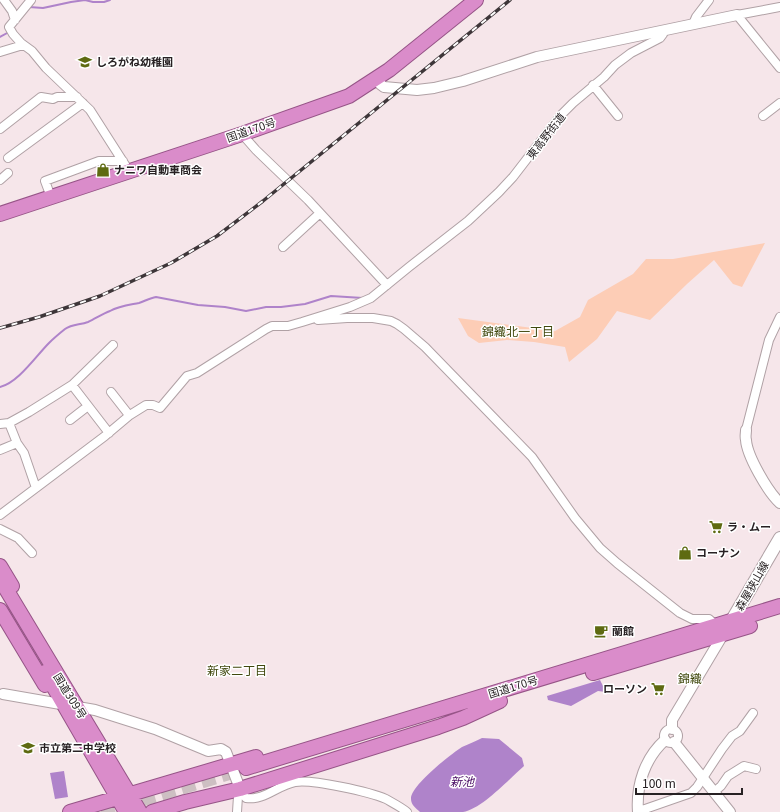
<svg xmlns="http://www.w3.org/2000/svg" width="780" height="812" font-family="Georgia,'Noto Sans JP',serif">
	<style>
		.green { fill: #fdcdb6 }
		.water { fill: #af83ca }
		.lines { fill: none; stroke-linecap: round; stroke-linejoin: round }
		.stream { stroke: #af83ca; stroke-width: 2 }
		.trunk-tunnel { stroke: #cdbfc2; stroke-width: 14; stroke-dasharray: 14 7; stroke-linecap: butt }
		.minor-casing { stroke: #b0a1a5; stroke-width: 10 }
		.tertiary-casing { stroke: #b0a1a5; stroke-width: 12 }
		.secondary-casing { stroke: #b0a1a5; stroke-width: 14 }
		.trunk-casing { stroke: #965487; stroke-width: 16 }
		.minor { stroke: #fff; stroke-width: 8 }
		.tertiary { stroke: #fff; stroke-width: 10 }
		.secondary { stroke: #fff; stroke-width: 12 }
		.trunk { stroke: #da8cca; stroke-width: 14 }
		.rail-casing { stroke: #3e3639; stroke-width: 3.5 }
		.rail { stroke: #fff; stroke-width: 2; stroke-dasharray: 6; stroke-linecap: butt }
		.labels { text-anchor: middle; stroke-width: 3; stroke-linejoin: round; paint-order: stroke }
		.poi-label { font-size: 11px; font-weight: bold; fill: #272123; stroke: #fff; text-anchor: start }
		.street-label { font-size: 11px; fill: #272123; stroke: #fff }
		.neighbourhood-label { font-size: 12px; fill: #40480d; stroke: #fff }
		.water-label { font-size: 12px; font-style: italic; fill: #470a62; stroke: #fff }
	</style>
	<rect width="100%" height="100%" fill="#f6e6ea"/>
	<path class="green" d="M765 243 742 287 733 284 714 260 687 284 650 320 617 311 597 339 569 362 565 347 534 342 507 340 479 343 468 336 458 318 555 331 580 317 588 300 633 274 646 259H673Z"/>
	<path class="water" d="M600 680 606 692 598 691 571 706 548 700 547 696Z
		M482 738 499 739 522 758 524 766C509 779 482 809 463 812 449 812 433 812 420 812 416 808 411 805 411 799 410 786 451 754 462 747 469 744 476 741 482 738Z
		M64 771 68 797 55 799 50 773Z"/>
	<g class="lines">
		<path class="stream" d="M29 7 43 8 71 2 85 0 93 2H104L110 0
			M0 37 9 32
			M0 387C18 383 36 356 49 343 54 338 60 333 65 329 72 324 80 325 88 322 95 319 102 314 110 311 119 306 129 305 139 303 145 301 150 298 156 297L198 305 225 307 246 311 266 307H281L305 304 331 296 363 298"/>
		<path class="trunk-tunnel" d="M101 812 246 768"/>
		<g class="minor-casing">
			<path id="minor" d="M4 0 12 11 15 20
				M31 0 9 27 13 34 21 43 32 51 46 68 90 110 129 171
				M780 7 737 15 780 68
				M693 24 696 17 709 0
				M0 52 23 45
				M593 85 618 116
				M763 116 780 103
				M0 129 41 97 53 99 57 97H77
				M242 134 256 150 308 200 387 285
				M8 158 83 103
				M0 180 8 173
				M51 197 45 181 99 161H123
				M283 247 320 213
				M318 320 347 318H373L391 321 397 324 404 329 425 347 532 457 575 518 600 548 617 563 680 613 692 619H709L718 627
				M72 385 109 433
				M111 392 129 415
				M70 420 88 406
				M9 423 17 443 24 453 36 488
				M0 424 9 423 29 412 72 385 113 345
				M746 430 769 340 780 317
				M0 450 17 443
				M0 515 105 436 130 415 146 405H153L160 408 187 376 197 373 266 329 272 326H288L302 322 350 307 371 298 409 267 468 221 499 192 513 177 560 116 573 103 604 77 615 65 631 53 660 38 663 34 664 30
				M0 529 18 538 32 553
				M664 736a7 7 0 1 1 14 0a7 7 0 1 1-14 0Z
				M714 792 721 786 728 776 744 766 756 769
				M638 810 645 809 691 793 697 787 722 749 732 736 740 731 753 713
				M237 812 238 796 242 794 246 798C264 801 278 785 295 782 312 779 370 792 386 799 393 803 401 807 407 812"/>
		</g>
		<g class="tertiary-casing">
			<path id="tertiary" d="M376 80 380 84 384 87 417 90 434 88 463 81 537 57 737 15
				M746 430C746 433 745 437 746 440 747 456 768 492 780 503
				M3 694 95 710 155 729 208 751 221 749 226 752 242 794
				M672 729V720L724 633
				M674 742 730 812
				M638 812C636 785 645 758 665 740"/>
		</g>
		<g class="secondary-casing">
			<path id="secondary" d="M729 625 780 538"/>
		</g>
		<g class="trunk-casing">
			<path id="trunk" d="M0 214 242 134 349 96 389 70 476 0
				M0 566 12 586
				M0 579 140 812
				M0 610 45 685
				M45 672 126 812
				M593 673 750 626
				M246 768 780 606
				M70 812 256 757
				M152 812 185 802 240 789 438 727 463 718 500 701"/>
		</g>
		<use href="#minor" class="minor"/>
		<use href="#tertiary" class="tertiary"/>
		<use href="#secondary" class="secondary"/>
		<use href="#trunk" class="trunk"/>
		<g class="rail-casing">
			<path id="rail" d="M0 328 39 317 100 296 171 263 217 236 263 201 510 0"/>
		</g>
		<use href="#rail" class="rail"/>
	</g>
	<defs>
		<g id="school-bare" transform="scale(1.08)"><path d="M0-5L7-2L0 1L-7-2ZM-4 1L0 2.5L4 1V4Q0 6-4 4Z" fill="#5e6a11" stroke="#fff" stroke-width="2.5" paint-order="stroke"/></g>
		<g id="shop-bare" transform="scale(1.08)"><path d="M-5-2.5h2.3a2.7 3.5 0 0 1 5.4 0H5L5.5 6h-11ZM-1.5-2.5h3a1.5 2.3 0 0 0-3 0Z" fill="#5e6a11" stroke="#fff" stroke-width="2.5" paint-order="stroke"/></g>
		<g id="supermarket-bare" transform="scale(1.08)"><path d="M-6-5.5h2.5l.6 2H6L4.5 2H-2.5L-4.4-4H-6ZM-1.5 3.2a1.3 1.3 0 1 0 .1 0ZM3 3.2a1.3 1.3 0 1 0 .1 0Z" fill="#5e6a11" stroke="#fff" stroke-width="2.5" paint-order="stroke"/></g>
		<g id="cafe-bare" transform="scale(1.08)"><path d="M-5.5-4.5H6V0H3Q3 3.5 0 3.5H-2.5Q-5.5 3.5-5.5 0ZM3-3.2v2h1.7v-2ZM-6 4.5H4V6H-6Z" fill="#5e6a11" stroke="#fff" stroke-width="2.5" paint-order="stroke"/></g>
	</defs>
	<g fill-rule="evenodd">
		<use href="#school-bare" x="85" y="62"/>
		<use href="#shop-bare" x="103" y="170"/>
		<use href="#supermarket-bare" x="716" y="527"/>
		<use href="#shop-bare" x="685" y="553"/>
		<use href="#cafe-bare" x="601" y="631"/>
		<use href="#supermarket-bare" x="658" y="689"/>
		<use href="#school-bare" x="28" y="748"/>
	</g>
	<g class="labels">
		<g class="poi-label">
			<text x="96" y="66">しろがね幼稚園</text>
			<text x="114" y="174">ナニワ自動車商会</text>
			<text x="727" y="531">ラ・ムー</text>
			<text x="696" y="557">コーナン</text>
			<text x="612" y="635">蘭館</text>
			<text x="647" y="693" text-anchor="end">ローソン</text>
			<text x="39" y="752">市立第二中学校</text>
		</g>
		<g class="street-label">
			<text transform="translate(251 130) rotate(-19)" y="4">国道170号</text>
			<text transform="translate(546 136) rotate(-52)" y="4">東高野街道</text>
			<text transform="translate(752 586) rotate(-60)" y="4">森屋狭山線</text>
			<text transform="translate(513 687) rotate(-17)" y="4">国道170号</text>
			<text transform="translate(70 696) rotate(58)" y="4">国道309号</text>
		</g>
		<g class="neighbourhood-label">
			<text x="518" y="336">錦織北一丁目</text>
			<text x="237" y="675">新家二丁目</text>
			<text x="690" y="683">錦織</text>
		</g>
		<g class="water-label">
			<text x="462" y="786">新池</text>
		</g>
	</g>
	<path d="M636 788v6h106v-6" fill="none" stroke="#272123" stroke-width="2"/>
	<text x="642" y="788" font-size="12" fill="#272123" stroke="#ffffff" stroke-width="3" paint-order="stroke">100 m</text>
</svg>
